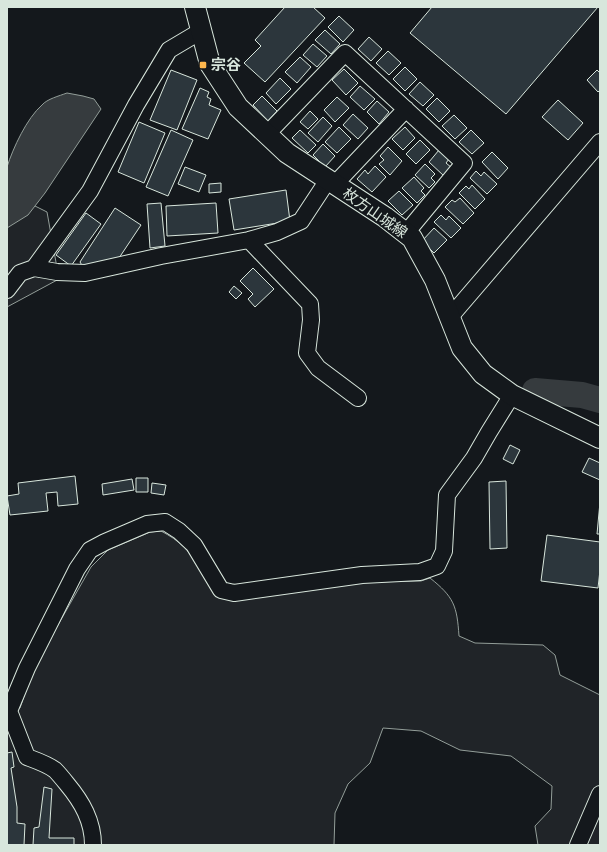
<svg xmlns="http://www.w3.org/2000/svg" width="607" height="852" font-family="'Zilla Slab','Noto Sans JP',serif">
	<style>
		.green { fill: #202428; stroke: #939e99 }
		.water { fill: #363b3e; stroke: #939e99 }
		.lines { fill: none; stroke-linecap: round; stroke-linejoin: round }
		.river { stroke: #363b3e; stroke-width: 26 }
		.building { fill: #2c363c; stroke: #d8e6dc }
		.minor-casing { stroke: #d8e6dc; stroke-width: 18 }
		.major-casing { stroke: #d8e6dc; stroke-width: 22 }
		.minor { stroke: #14181c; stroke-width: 16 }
		.major { stroke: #14181c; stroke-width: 20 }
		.poi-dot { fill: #ffb74d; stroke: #14181c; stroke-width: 1.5 }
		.labels { text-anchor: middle; stroke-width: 3; stroke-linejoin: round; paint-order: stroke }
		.poi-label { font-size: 15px; font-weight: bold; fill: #d8e6dc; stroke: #14181c; text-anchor: start }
		.street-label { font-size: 15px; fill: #d8e6dc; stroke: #14181c }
	</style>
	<rect width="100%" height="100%" fill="#14181c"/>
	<path class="green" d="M7 192 47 212 59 279 7 307Z
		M161 531C170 536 177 540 184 547 202 566 206 594 234 601L340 585 362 582 421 581 430 578C454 597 457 606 459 636L475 643 543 645 555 655 560 675 600 695V845H538L535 826 551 809 552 786 511 756 460 750 421 731 383 728 370 763 348 784 335 813 334 845H7V706L20 708 34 667 91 567 108 550 150 532Z"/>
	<path class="water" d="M67 93 83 96 94 99 101 109 45 193 28 215 7 228V167C13 148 27 118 42 105 47 99 59 96 67 93Z"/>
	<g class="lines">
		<path class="river" d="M535 391 582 395 600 400"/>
	</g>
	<path class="building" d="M285 7H313L325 18 265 82 244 63 261 46 255 40Z
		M432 7H598L506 114 410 33Z
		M339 16 354 30 343 42 328 27Z
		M325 30 340 44 331 54 315 40Z
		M369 37 382 49 371 61 358 49Z
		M313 44 327 56 317 67 303 55Z
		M388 51 401 63 389 75 376 63Z
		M300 57 311 67 297 83 285 72Z
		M405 67 417 79 405 91 393 79Z
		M344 69 358 83 346 95 332 80Z
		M171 70 197 80 177 130 150 120Z
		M597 70 600 73V90L598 92 587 80Z
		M280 78 291 89 276 104 266 93Z
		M420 82 434 95 423 106 409 94Z
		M360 86 375 99 364 110 350 97Z
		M200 88 209 92 207 97 211 99 209 105 221 110 208 139 182 129Z
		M262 96 277 111 268 121 253 105Z
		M337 97 349 108 335 122 324 110Z
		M437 98 450 111 439 122 426 109Z
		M558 100 583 123 568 140 542 117Z
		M377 101 389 112 379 124 367 112Z
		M310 111 318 119 308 129 300 122Z
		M353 114 368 128 358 139 343 125Z
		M454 115 467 128 455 139 442 126Z
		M323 117 332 126 318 142 308 133Z
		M139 122 165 133 144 183 118 172Z
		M339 127 351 139 337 153 325 142Z
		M405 127 415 138 403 150 392 139Z
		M171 130 193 140 168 196 146 187Z
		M300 130 316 145 308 153 292 138Z
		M471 130 484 143 472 154 459 142Z
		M420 140 430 150 416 164 406 154Z
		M323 144 335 156 325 167 313 155Z
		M388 147 402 161 390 175 379 164 384 160 380 156Z
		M439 150 449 159 446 163 452 168 444 176 429 162Z
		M492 152 508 168 498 179 482 162Z
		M425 164 435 174 431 178 435 182 429 188 415 175Z
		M375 166 386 177 372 192 357 179 365 170 368 174Z
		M185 167 206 175 199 192 178 184Z
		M476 171 481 176 484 172 497 184 487 194 470 178Z
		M414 177 424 188 421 191 425 195 417 203 402 188Z
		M221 183V192L209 193V184Z
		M472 185 485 199 475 209 459 193 466 186 469 189Z
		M286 190 290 221 234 230 229 199Z
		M399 191 413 205 402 215 388 201Z
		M460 198 474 213 463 224 445 207 452 200 455 202Z
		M161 203 165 246 150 248 147 204Z
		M216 203 218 233 167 236 166 206Z
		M115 208 141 225 117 261 83 267 80 262Z
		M86 213 101 224 71 266 56 255Z
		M441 215 446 220 449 216 461 228 451 238 434 222Z
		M434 228 447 240 434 253 422 241Z
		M253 268 274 289 255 307 248 299 253 294 240 281Z
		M234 286 242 293 236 299 229 292Z
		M510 445 520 450 513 464 503 459Z
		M589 458 600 463V480L582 472Z
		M75 476 78 504 58 506 57 492 46 493 48 511 10 515 7 496 19 494 18 483Z
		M136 478H148V492H136Z
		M132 479 134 490 103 495 102 484Z
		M506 481 507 548 490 549 489 482Z
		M152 483 166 485 164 495 151 493Z
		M600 502V534H597Z
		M547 535 600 542V570L598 588 541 581Z
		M7 752V753L12 752 14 767 11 768 17 807V823L25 824 24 845H7Z
		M44 787 52 789 49 838H74V845H33L34 828 39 827Z"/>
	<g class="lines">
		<g class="minor-casing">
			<path id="minor" d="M267 134 345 53 464 163 406 233
				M335 184 406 109
				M249 240 310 304 311 320 307 353 318 368 358 398
				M34 268 90 191 136 105 169 50 201 31
				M7 290 20 273 34 268 57 272 85 273 161 256 249 240 277 232 301 221 328 180
				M450 317 600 142
				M93 845C93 821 82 802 67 784 63 779 59 774 55 770 47 764 35 760 27 757L9 711 27 668 77 569 90 550 105 542 147 524 165 522 179 531 194 545 221 590 234 593 362 575 420 572 437 566 444 551 447 495 474 458 489 432 512 395
				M578 845 600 794"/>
		</g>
		<g class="major-casing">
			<path id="major" d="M195 7 210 64 238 107 287 153 385 217 412 238 435 280 462 348 483 374 512 395 600 438"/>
		</g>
		<use href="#minor" class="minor"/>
		<use href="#major" class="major"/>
	</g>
	<rect class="poi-dot" x="199" y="61" width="8" height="8" rx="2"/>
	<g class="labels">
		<g class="poi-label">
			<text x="211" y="70">宗谷</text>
		</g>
		<g class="street-label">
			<text transform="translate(375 213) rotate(35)" y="5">枚方山城線</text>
		</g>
	</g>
	<rect width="607" height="852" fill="none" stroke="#d8e6dc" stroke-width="16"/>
</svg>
